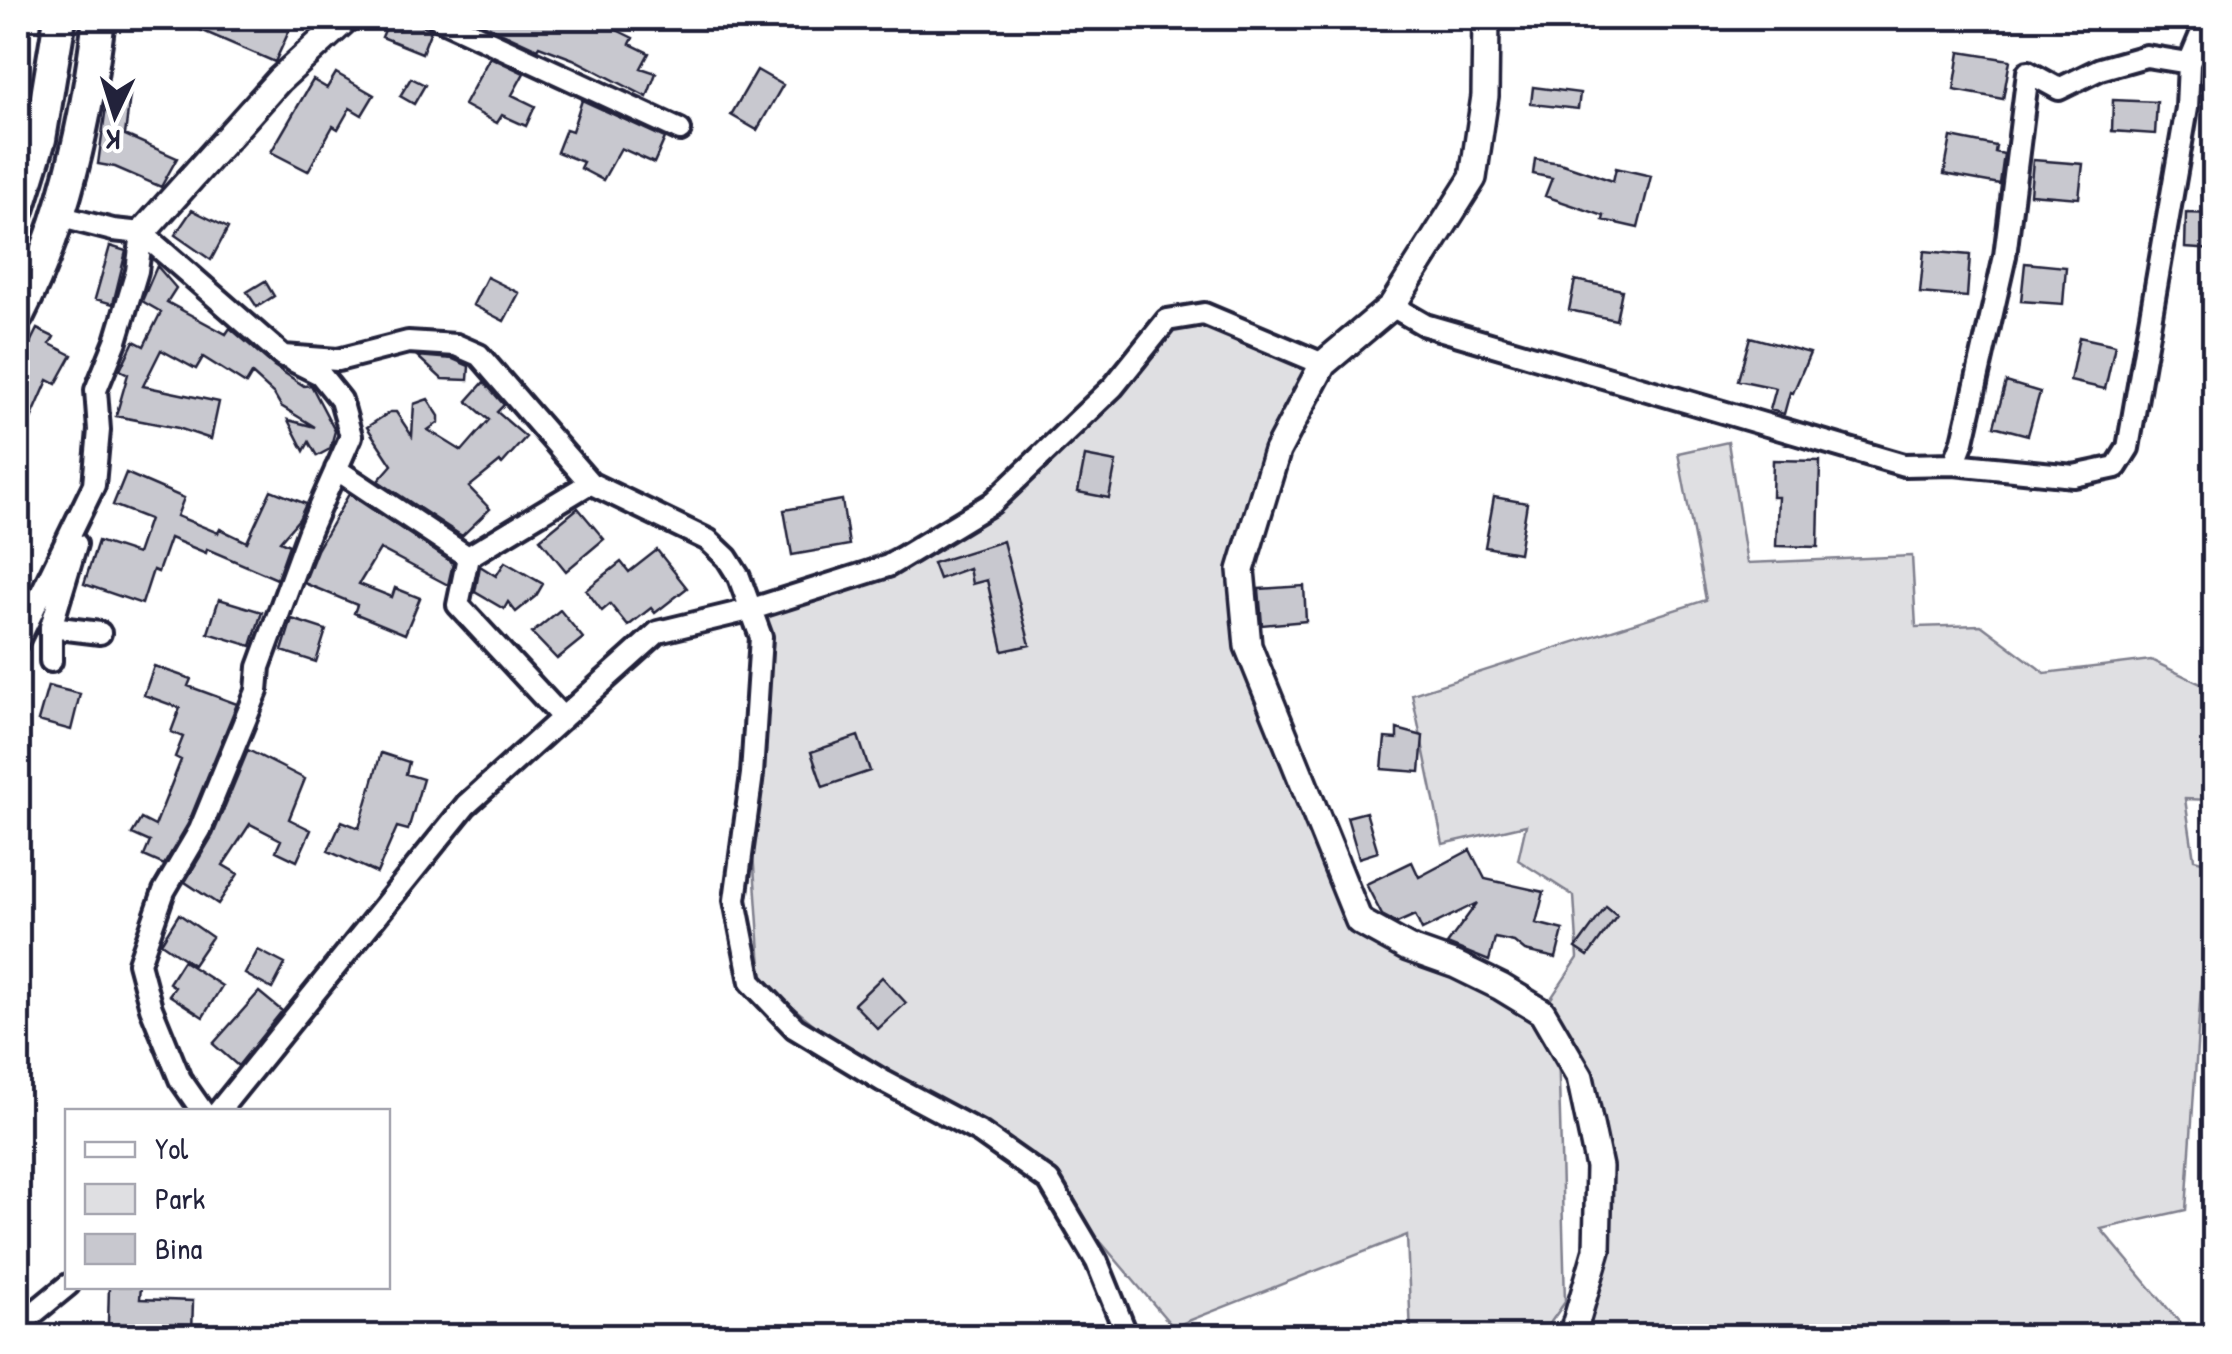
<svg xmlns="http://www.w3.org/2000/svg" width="2232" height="1354" font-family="'Patrick Hand',sans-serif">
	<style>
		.green { fill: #dfdfe2; stroke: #80808e; stroke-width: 2.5 }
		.building { fill: #c8c8cf; stroke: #22223b; stroke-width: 2.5 }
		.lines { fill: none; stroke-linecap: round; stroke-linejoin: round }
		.minor-casing { stroke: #22223b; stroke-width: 28 }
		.tertiary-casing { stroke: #22223b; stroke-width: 32 }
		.secondary-casing { stroke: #22223b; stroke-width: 38 }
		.minor { stroke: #fff; stroke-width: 20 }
		.tertiary { stroke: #fff; stroke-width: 25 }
		.secondary { stroke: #fff; stroke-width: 30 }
	</style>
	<rect width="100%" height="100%" fill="#fff"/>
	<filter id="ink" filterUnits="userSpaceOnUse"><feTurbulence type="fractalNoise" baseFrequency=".01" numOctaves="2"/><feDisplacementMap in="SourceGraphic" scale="20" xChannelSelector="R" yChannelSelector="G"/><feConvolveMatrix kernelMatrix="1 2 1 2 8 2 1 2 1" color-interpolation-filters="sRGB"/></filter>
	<g filter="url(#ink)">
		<path class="green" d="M1184 317 1323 364 1241 570 1294 763 1359 920 1542 1012 1578 958 1574 896 1518 860 1526 825 1443 844 1412 694 1706 600 1678 453 1728 442 1747 563 1912 556 1916 627 1981 625 2045 673 2151 660 2201 684 2214 763V800L2185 799 2194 859 2214 864V940L2204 942 2186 1210 2101 1229 2191 1336H1572L1599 1167 1558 1043 1565 1302 1541 1336H1411L1407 1235 1173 1327 1049 1181 883 1081 762 982 749 794 769 604 992 503Z"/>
		<path class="building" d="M173 18H295L275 62Z
			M390 18H409L431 30 422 53 382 37Z
			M470 18H592L633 38 630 44 649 53 641 68 656 73 647 97 573 59 539 46 537 49Z
			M1960 52 2010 60 2003 99 1954 90Z
			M490 57 524 73 512 95 535 106 526 126 502 115 497 123 464 105Z
			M757 70 783 85 757 130 731 115Z
			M336 73 374 95 362 115 350 108 338 129 333 126 308 171 271 152 313 80 327 88Z
			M411 78 425 85 414 104 400 96Z
			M1533 87 1580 93 1578 109 1531 104Z
			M108 92 130 95 125 135 177 158 161 187 115 167 98 164Z
			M582 100 665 138 654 163 621 148 603 180 580 168 583 162 557 152 566 129 572 131Z
			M2113 100 2157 102 2155 134 2112 131Z
			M1951 137 1996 146 1995 152 2004 154 2000 184 1944 174Z
			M1535 159 1560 163 1613 181 1616 168 1651 176 1638 228 1603 220 1604 216 1545 196 1552 178 1533 174Z
			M2033 160 2083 164 2079 198 2030 194Z
			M192 210 228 228 211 260 175 235Z
			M2186 213 2214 214V250L2185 248Z
			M110 246 126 251 113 304 95 299Z
			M1924 251 1970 255 1967 297 1920 293Z
			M2025 263 2066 267 2063 304 2021 301Z
			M157 266 176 288 167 302 226 334 230 328 274 366 304 386 311 385 335 431 330 449 317 456 309 442 304 451 288 420 315 427 281 406 274 394 252 374 246 384 203 357 196 369 161 350 143 386 219 402 211 439 178 428 116 416 128 374 120 370 134 341 144 346 161 312 142 301Z
			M487 277 519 293 504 321 473 305Z
			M1575 280 1622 290 1616 320 1569 310Z
			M265 281 274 296 257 307 247 292Z
			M37 329 54 337 50 344 72 355 56 384 48 380 31 419 18 413V367Z
			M1750 337 1810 353 1793 393 1790 392 1784 414 1770 410 1776 388 1738 380Z
			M2079 337 2115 345 2105 389 2070 381Z
			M417 356 453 359 469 366 468 380 442 379Z
			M484 382 504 405 497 412 526 437 502 464 500 462 469 487 490 509 462 536 378 481 392 465 367 427 390 412H396L412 436 414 404 428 399 439 416V422L428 430 462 451 489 420 467 401Z
			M2006 382 2040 392 2028 435 1994 426Z
			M1085 456 1116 462 1109 498 1078 492Z
			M1773 460 1820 461 1818 547 1776 546 1778 497H1772Z
			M126 473 184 498 177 516 218 533 220 529 247 542 271 490 306 504 299 519 280 541 289 545 277 579 207 549 206 553 170 538 158 572 153 570 142 604 84 584 98 541 137 554 149 519 113 505Z
			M349 494 453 563 448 585 380 549 359 584 392 597 395 588 420 598 405 634 354 613 357 605 304 583 317 550Z
			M1494 497 1527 503 1519 553 1485 547Z
			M842 500 849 545 792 555 784 510Z
			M578 508 604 539 566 571 540 539Z
			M1003 541 1030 645 1003 651 987 580 972 584 969 568 939 579 933 563Z
			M657 550 687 588 655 613 651 608 628 626 610 604 602 611 586 590 621 562 629 572Z
			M505 562 543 584 536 596 516 612 508 602 504 609 475 592 480 566 496 576Z
			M1304 586 1306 621 1262 625 1259 589Z
			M219 599 262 612 251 646 208 633Z
			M560 610 583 638 557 659 532 633Z
			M292 619 326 630 316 662 282 651Z
			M154 666 191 679 188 686 237 704 188 824 164 865 144 856 150 842 132 834 141 819 155 826 181 760 175 757 183 737 171 732 180 708 144 695Z
			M48 686 80 694 71 730 38 721Z
			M1397 729 1423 736 1420 772 1382 769 1385 738 1397 739Z
			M858 736 870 771 823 787 811 752Z
			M248 750 305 779 289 819 311 830 297 861 276 851 281 840 250 824 223 865 238 874 218 904 185 882 213 835Z
			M381 753 409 762 406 774 423 779 408 830 397 827 377 873 328 851 342 821 359 828Z
			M1366 812 1378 852 1359 858 1347 817Z
			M1470 850 1485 879 1544 892 1536 923 1563 930 1556 958 1525 951 1514 942 1495 938 1489 961 1447 944 1477 903 1422 930 1415 915 1397 923 1382 915 1366 884 1412 862 1419 877Z
			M1606 907 1617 916 1588 956 1576 948Z
			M179 914 212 937 193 965 161 943Z
			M258 950 285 964 272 989 245 974Z
			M183 961 222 986 203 1017 169 995 175 987 169 983Z
			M882 977 906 1003 878 1029 854 1004Z
			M259 992 282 1011 238 1066 213 1044Z
			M109 1286H141L140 1299 193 1301 192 1333 163 1332V1325L108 1324Z"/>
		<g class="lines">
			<g class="minor-casing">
				<path id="minor" d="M438 18 680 130
					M58 216 113 230 142 233 283 356 338 360 408 342 456 345 479 355 590 483 708 540 727 558 739 577 761 637 752 774 735 900 751 982 795 1028 883 1081 981 1133 1049 1181 1097 1262 1127 1336
					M1392 306 1425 325 1904 465 1954 464 1963 441 2005 256 2028 72 2059 89 2100 69 2146 56 2189 63
					M1954 464 2074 476 2116 467 2128 448 2187 108 2189 63 2208 18
					M336 469 468 557 590 483
					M468 557 458 605 563 718
					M51 627 100 633
					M18 641 94 485 99 430 96 390 116 341 137 271 142 233
					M51 661V627L76 544
					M203 1112 180 1079 151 1008 139 963 164 891 200 830 257 691 259 667 309 531 351 436 341 400 320 374 294 361
					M218 1112 466 805 658 632 749 610 888 566 992 503 1113 387 1167 320 1204 314 1323 364
					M18 1326 68 1285"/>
			</g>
			<g class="tertiary-casing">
				<path id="tertiary" d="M1486 18 1485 96 1473 178 1392 306 1323 364 1277 451 1241 570 1248 646 1359 921 1408 948 1456 965 1501 987 1542 1012 1580 1077 1599 1167 1597 1250 1572 1336
					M142 233 279 80 347 18"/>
			</g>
			<g class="secondary-casing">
				<path id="secondary" d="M18 210 40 139 60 18
					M18 315C65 223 87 120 99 18"/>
			</g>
			<use href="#minor" class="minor"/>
			<use href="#tertiary" class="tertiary"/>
			<use href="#secondary" class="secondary"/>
		</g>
	</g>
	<rect width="2232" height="1354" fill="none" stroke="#fff" stroke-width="60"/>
	<rect x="30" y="30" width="2172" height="1294" fill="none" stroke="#22223b" stroke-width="4" filter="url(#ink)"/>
	<rect x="65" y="1109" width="325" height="180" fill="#ffffff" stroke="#a7a7b1" stroke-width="2.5"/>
	<rect x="85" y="1142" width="50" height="15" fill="#ffffff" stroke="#a7a7b1" stroke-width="2.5"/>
	<text x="155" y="1159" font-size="30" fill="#22223b">Yol</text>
	<rect x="85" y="1184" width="50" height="30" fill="#dfdfe2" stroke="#a7a7b1" stroke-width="2.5"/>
	<text x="155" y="1209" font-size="30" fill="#22223b">Park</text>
	<rect x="85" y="1234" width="50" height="30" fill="#c8c8cf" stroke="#a7a7b1" stroke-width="2.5"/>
	<text x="155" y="1259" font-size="30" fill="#22223b">Bina</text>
	<g transform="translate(115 115) rotate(184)" stroke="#ffffff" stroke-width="8" paint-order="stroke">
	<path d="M0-8L18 38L0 25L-18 38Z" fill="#22223b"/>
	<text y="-15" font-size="28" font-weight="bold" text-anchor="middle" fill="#22223b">K</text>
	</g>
</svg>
